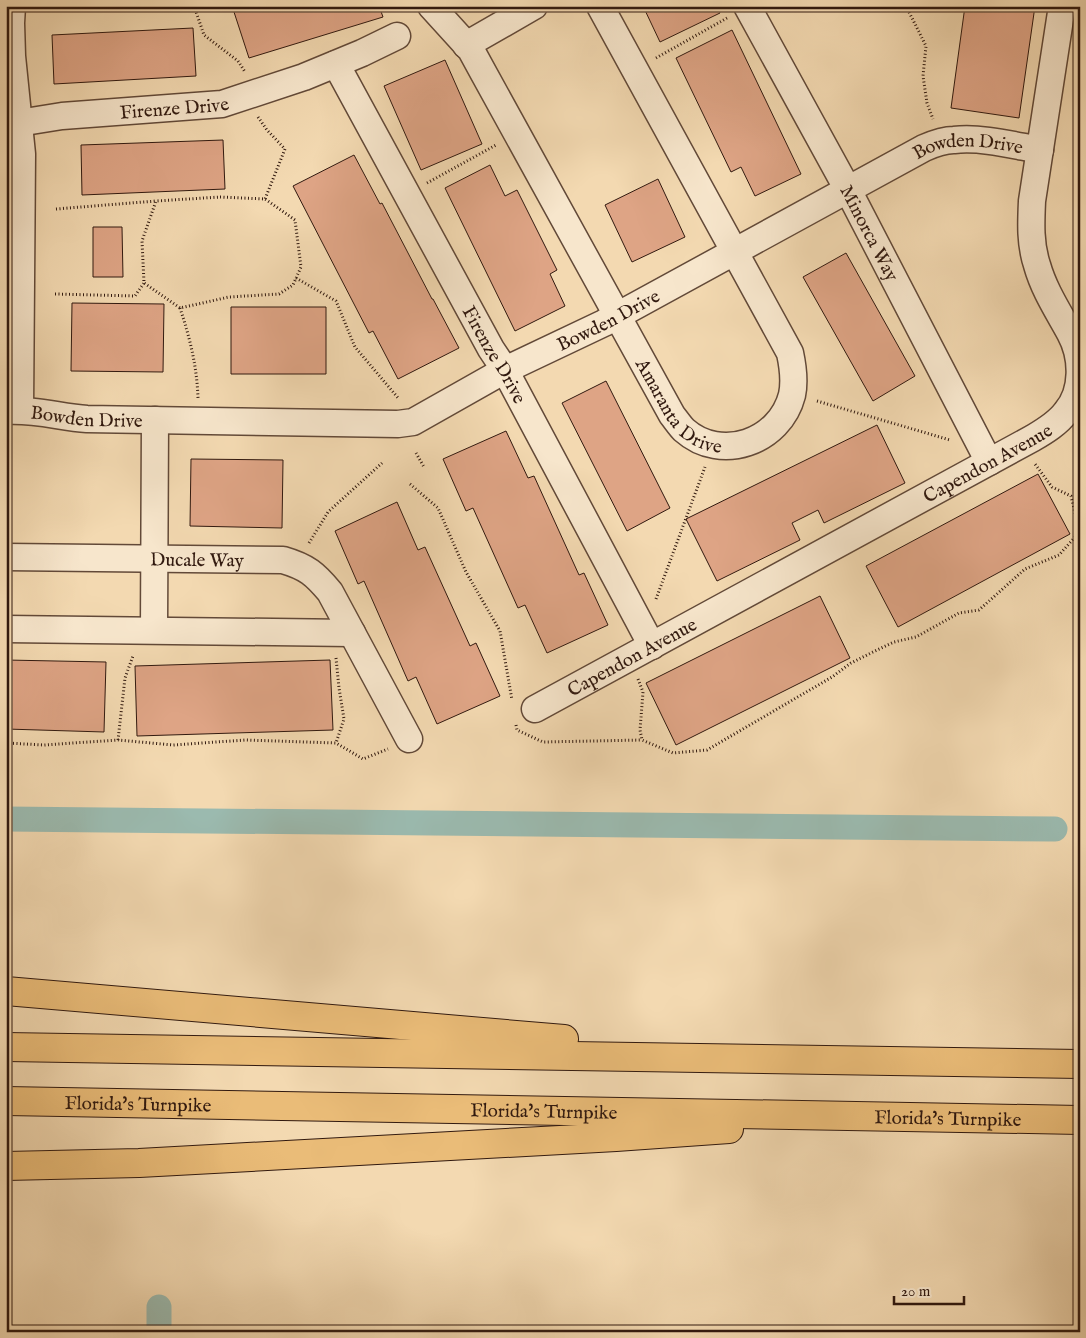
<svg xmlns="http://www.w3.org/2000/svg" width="1086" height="1338" font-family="'IM FELL English',serif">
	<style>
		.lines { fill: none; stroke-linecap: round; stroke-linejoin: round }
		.canal { stroke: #9bbaaf; stroke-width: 25 }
		.building { fill: #dea485; stroke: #31190f }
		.minor-casing { stroke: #624938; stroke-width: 29 }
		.motorway-casing { stroke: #31190f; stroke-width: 30 }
		.path { stroke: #31190f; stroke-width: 3; stroke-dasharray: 1 2.5; stroke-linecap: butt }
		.minor { stroke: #f7e6cc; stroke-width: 26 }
		.motorway { stroke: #eabc78; stroke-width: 28 }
		.labels { text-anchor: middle; stroke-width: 4; stroke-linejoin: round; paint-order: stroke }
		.street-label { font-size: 19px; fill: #31190f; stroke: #f7e6cc }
	</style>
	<rect width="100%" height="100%" fill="#f3d9b1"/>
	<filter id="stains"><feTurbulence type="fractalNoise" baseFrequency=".004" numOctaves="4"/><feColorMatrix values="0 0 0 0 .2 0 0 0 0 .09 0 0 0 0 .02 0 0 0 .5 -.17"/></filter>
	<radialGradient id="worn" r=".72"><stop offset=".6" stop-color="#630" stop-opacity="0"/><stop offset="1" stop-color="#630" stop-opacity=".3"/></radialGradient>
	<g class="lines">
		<path class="canal" d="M6 819 1055 829
			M159 1332V1307"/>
	</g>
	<path class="building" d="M252 6H379L383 17 249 58 234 12Z
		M643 6H717L720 13 660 42Z
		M965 6H1035L1019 118 951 108Z
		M193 28 196 76 54 84 52 35Z
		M732 30 801 174 755 196 741 167 731 172 676 58Z
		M445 60 482 144 421 170 384 86Z
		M223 140 225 189 82 195 81 145Z
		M354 155 380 204 382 203 432 299H433L459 348 398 379 373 331 369 333 293 186Z
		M490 165 505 196 517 190 557 270 550 274 565 306 515 331 445 188Z
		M658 179 685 237 632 262 605 205Z
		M93 227H122L123 277H93Z
		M846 253 915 376 873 401 803 277Z
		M72 303 164 304 163 372 71 371Z
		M231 307H326V374H231Z
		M606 381 670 508 627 531 562 403Z
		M877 425 905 483 824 523 818 510 792 523 800 540 717 581 686 519Z
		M506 431 528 478 534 476 579 575 584 573 608 625 547 653 525 605 518 608 473 508 466 511 443 459Z
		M191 459 283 460 282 528 190 526Z
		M1038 474 1070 534 898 627 866 566Z
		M397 502 418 550 425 547 470 646 476 643 500 696 437 724 416 677 408 681 364 581 358 584 335 531Z
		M820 596 850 658 676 745 646 683Z
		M6 660 106 662 104 732 6 729Z
		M330 660 333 730 137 736 135 666Z
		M705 1328 722 1329V1332H705Z"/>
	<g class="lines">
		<g class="minor-casing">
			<g id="minor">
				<path d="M12 6 11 23 12 56 22 154 20 410"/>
				<path id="s1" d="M431 6 471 50 483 72 672 415C676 420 680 426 684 430 721 463 780 442 792 395 795 381 793 367 790 353L600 6"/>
				<path id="s2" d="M747 6 848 190 989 462"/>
				<path d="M466 45 534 6"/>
				<path id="s3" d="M336 64 491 349 505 370 652 646"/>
				<path id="s4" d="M6 125 62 116 222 104 304 77 362 53 397 36"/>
				<path id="s5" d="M6 411C34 409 60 417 87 419L398 424 413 422 505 370 604 323 924 148C933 144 943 140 954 140 982 137 1012 145 1040 150"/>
				<path id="s6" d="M6 557 283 560C307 567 315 574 330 592L409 739"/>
				<path d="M6 629 352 633"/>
				<path d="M154 630 155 420"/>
				<path id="s7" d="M535 709 1033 438C1045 431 1058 423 1066 412 1084 391 1083 357 1070 333 1058 311 1044 290 1037 265 1030 244 1031 223 1032 201L1062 6"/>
			</g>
		</g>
		<g class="motorway-casing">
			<g id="motorway">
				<path d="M6 991 564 1039"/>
				<path d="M6 1047 1080 1064"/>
				<path id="s8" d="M6 1101 1080 1120"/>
				<path d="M6 1166 139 1163 616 1137 729 1129"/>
			</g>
		</g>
		<path class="path" d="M194 6 204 35 238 61 245 72
			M906 6 926 46 923 76 927 103 933 119
			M912 6H919
			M656 58 727 18
			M258 117 267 130 285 149 265 199
			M427 183 496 145
			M220 197 265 199 295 220 301 267 293 285 279 294 229 297 180 308 144 283 142 241 156 201Z
			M56 209 156 201
			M296 278 336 301 355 347 399 399
			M55 294 135 296 144 283
			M180 308C190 338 197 367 198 398
			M817 401 950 440
			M416 453 424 467
			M410 484 438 508 466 572 500 631 512 700
			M309 543 328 512 382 463
			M656 599 705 467
			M336 658 339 688 344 719 336 743
			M638 679 643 692 640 730 642 740 673 753 707 750 832 677 851 663 873 652 894 642 916 637 959 613 979 610 1025 569 1059 555 1076 536V517L1071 496 1052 487 1035 464
			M516 725 517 730 543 742 642 740
			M118 740 125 678 133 656
			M6 743 44 745 118 740 173 745 246 740 336 743 363 759 388 749"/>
		<use href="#minor" class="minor"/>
		<use href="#motorway" class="motorway"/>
	</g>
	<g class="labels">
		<g class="street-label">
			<text dy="7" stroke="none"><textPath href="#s4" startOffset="169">Firenze Drive</textPath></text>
			<text dy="7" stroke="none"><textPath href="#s5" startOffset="1032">Bowden Drive</textPath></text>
			<text dy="7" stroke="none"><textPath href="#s2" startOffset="258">Minorca Way</textPath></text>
			<text dy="7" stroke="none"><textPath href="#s5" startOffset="628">Bowden Drive</textPath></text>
			<text dy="7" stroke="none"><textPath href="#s3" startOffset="331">Firenze Drive</textPath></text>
			<text dy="7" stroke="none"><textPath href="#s1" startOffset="475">Amaranta Drive</textPath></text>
			<text dy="7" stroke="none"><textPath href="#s5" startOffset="81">Bowden Drive</textPath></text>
			<text dy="7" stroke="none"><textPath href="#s7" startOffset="515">Capendon Avenue</textPath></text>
			<text dy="7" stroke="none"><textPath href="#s6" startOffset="191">Ducale Way</textPath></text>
			<text dy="7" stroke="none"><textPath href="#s7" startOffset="110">Capendon Avenue</textPath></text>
			<text dy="7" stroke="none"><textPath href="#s8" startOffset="132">Florida's Turnpike</textPath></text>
			<text dy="7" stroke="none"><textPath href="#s8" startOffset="538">Florida's Turnpike</textPath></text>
			<text dy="7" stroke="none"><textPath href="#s8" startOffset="942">Florida's Turnpike</textPath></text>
		</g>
	</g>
	<rect width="1086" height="1338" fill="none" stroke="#f3d9b1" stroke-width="25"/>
	<rect x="8" y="8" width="1071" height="1323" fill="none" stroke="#31190f" stroke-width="2.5"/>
	<rect x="12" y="12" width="1061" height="1313" fill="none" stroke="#31190f"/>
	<path d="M894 1296v8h70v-8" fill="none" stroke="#31190f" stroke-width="2.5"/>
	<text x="901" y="1296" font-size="15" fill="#31190f" stroke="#f7e6cc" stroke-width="4" paint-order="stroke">20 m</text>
	<rect width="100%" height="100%" filter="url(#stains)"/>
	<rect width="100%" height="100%" fill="url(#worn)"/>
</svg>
